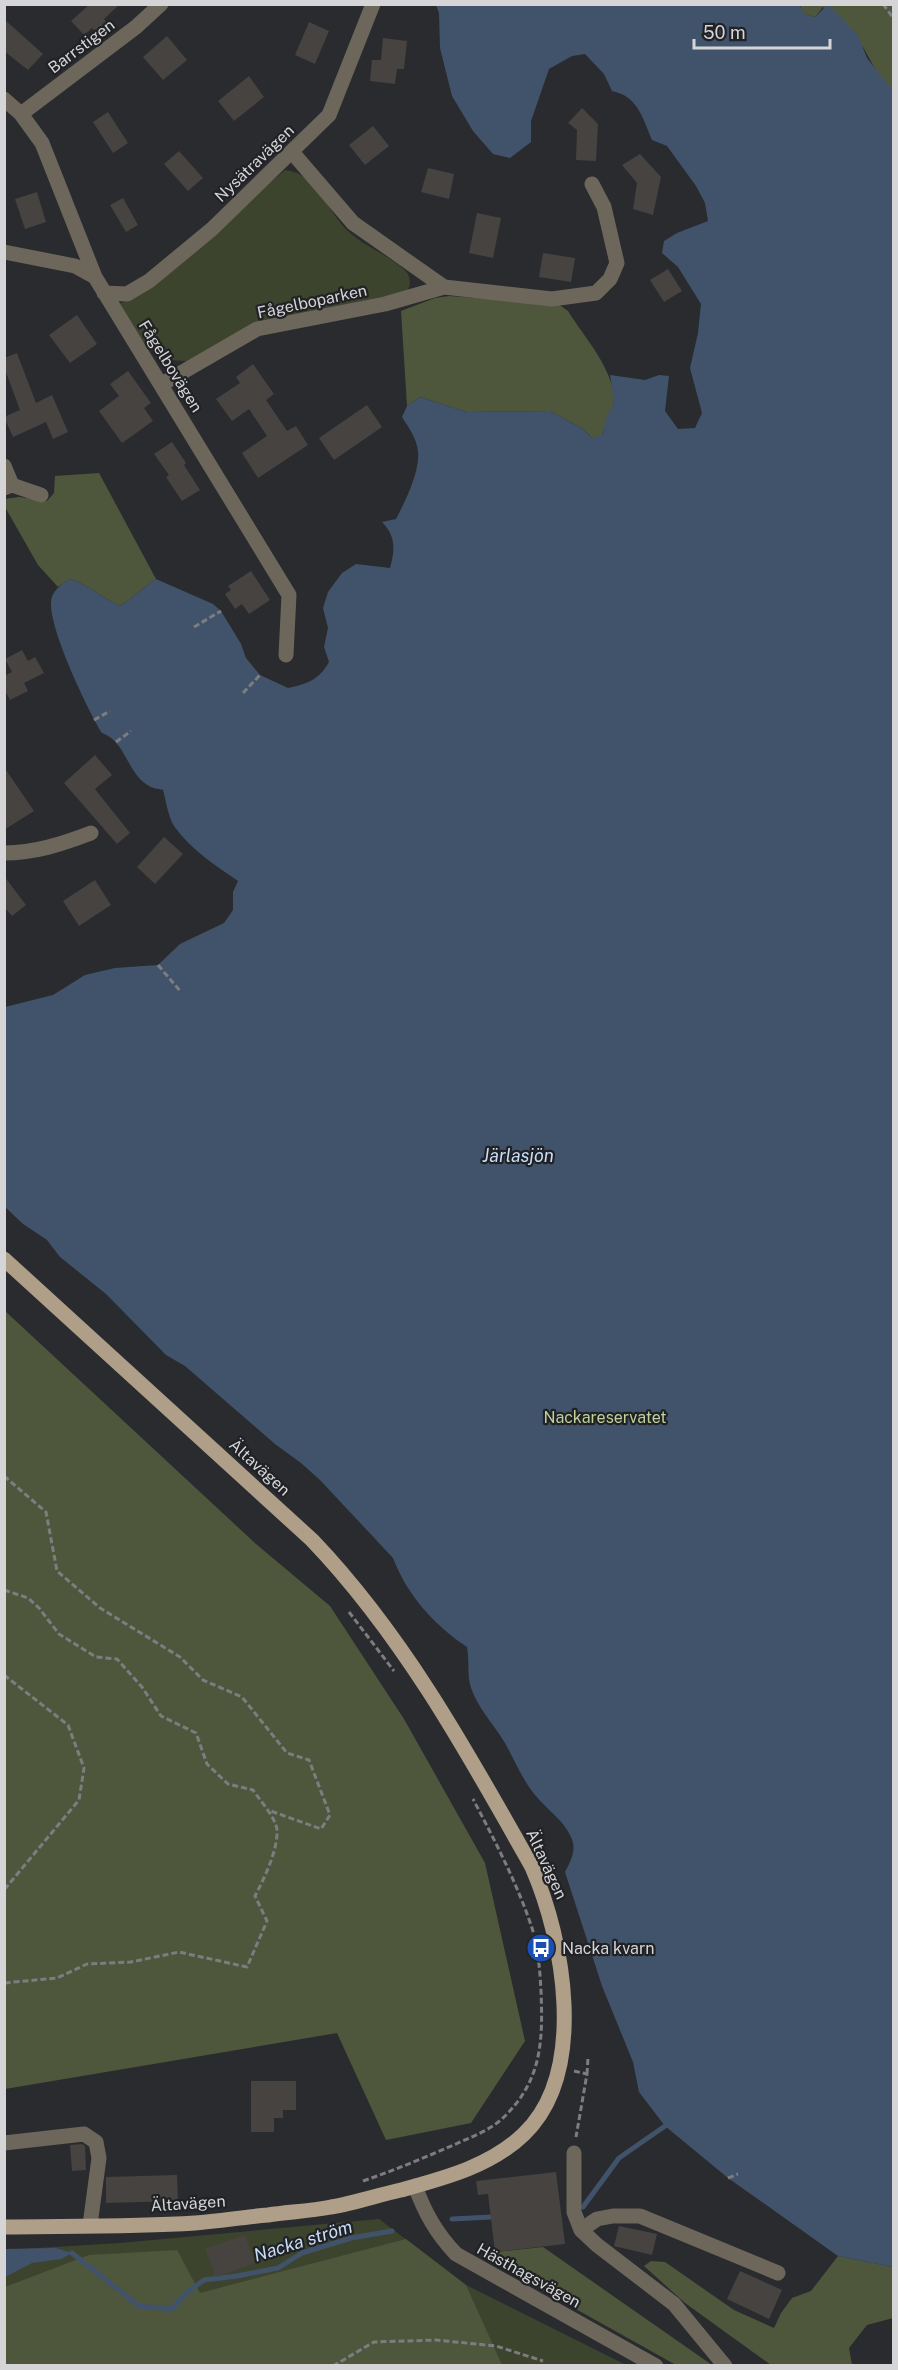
<svg xmlns="http://www.w3.org/2000/svg" width="898" height="2370" font-family="'Public Sans',sans-serif">
	<style>
		.green { fill: #3d442e }
		.forest { fill: #4e573c }
		.water { fill: #41536a }
		.lines { fill: none; stroke-linecap: round; stroke-linejoin: round }
		.stream { stroke: #41536a; stroke-width: 5 }
		.building { fill: #464341 }
		.path { stroke: #7d7d81; stroke-width: 3; stroke-dasharray: 6 3; stroke-linecap: butt }
		.minor { stroke: #6d665a; stroke-width: 15 }
		.major { stroke: #af9f88; stroke-width: 15 }
		.labels { text-anchor: middle; stroke-width: 4.5; stroke-linejoin: round; paint-order: stroke }
		.street-label { font-size: 16px; fill: #d5d5d8; stroke: #212225 }
		.park-label { font-size: 16px; fill: #bfd19c; stroke: #212225 }
		.poi-label { font-size: 16px; fill: #d5d5d8; stroke: #212225; text-anchor: start }
		.water-label { font-size: 18px; font-style: italic; fill: #c7ddf8; stroke: #212225 }
	</style>
	<rect width="100%" height="100%" fill="#2a2b2f"/>
	<path class="green" d="M285 170C319 174 327 213 350 233 364 246 398 260 408 274 411 281 410 286 407 292L254 324 208 352 187 361 168 360 148 349 119 304 138 294Z
		M379 2219 466 2285 626 2365 5 2366V2250L120 2243Z"/>
	<path class="forest" d="M800 5H893V101L863 47 823 7 815 17 803 14Z
		M449 296 558 304 568 311C584 337 614 369 614 401 614 404 604 428 602 436L592 438 583 429 550 411 467 412 420 397 407 406 401 311 435 298Z
		M99 473 156 579C143 587 134 598 120 606 102 598 89 585 70 579L58 587 38 565 5 507 4 499 19 497 47 501 54 493 55 476Z
		M4 1310 256 1544 330 1606 404 1719 485 1863 525 2041 471 2123 386 2140 337 2033 5 2089Z
		M406 2239 466 2285 502 2365H5V2287L89 2255 177 2250 200 2293Z
		M543 2247 712 2365H676L481 2256 495 2252Z
		M838 2256 893 2267V2318L867 2325 849 2348 852 2365H771L685 2303 644 2266 651 2261 665 2262 734 2310 774 2328 781 2313 792 2298 811 2291Z"/>
	<path class="water" d="M799 4 804 14 815 17 827 5H829L858 35 867 58 894 92 893 2267 838 2256 728 2178 665 2126 639 2092 633 2062 602 1986 565 1872C571 1861 577 1849 571 1837 563 1819 547 1810 535 1795 522 1779 515 1761 505 1743 494 1724 472 1702 469 1679 468 1668 469 1658 467 1647 434 1625 407 1595 393 1558L320 1480 301 1463 275 1444 185 1366 166 1355 106 1294 60 1257 47 1240 23 1224 4 1206 5 1007 53 995 85 975 115 968 158 965 180 944 224 923 233 910V892L238 881C215 865 190 849 174 826 168 816 166 801 163 790 159 789 152 788 149 786 127 774 126 741 102 733 87 708 50 631 51 603 51 591 61 585 70 579 89 585 102 598 120 606 134 598 143 587 156 579L213 604 221 611 241 644 246 658 260 675 288 688C307 684 319 680 329 662L324 647 328 628 323 608 328 592 342 573 356 564 390 568C395 550 396 536 382 522L396 519C405 502 420 471 418 452 417 439 409 428 402 417L407 406 420 397 467 412 550 411 583 429 592 438 603 434 605 421 614 402 610 375 645 380 659 375 669 376 665 411 678 429 695 428 702 413 690 368 698 333 701 304 678 267 662 253 664 241 677 233 708 221 705 203 696 186 667 146 652 140C643 119 638 96 612 91L604 74 585 54 572 56 549 69 531 121V142L510 158 493 154 473 131 452 96 440 48 439 13 436 5Z
		M56 2248 72 2253 61 2259 32 2263 5 2277V2249Z"/>
	<g class="lines">
		<path class="stream" d="M583 2207 619 2158 665 2126
			M452 2219 491 2217
			M72 2253 139 2306 171 2309 189 2291 204 2280 237 2276 278 2268 302 2253 351 2238 392 2231"/>
	</g>
	<path class="building" d="M90 4H120L104 19 108 24 97 33 92 28 84 35 71 21Z
		M4 19 43 54 28 70 4 51Z
		M309 22 329 31 315 64 295 55Z
		M167 36 187 60 163 80 143 57Z
		M383 38 407 41 404 69H397L395 84 370 81 372 60H381Z
		M249 76 264 97 234 121 218 101Z
		M582 108 598 124 596 161 576 160 577 130 568 123Z
		M108 112 128 143 113 153 93 122Z
		M373 126 389 146 365 165 349 145Z
		M179 151 203 178 188 191 164 164Z
		M640 154 661 177 653 215 633 209 637 183 622 165Z
		M428 168 454 174 449 199 421 192Z
		M37 192 46 222 25 229 15 199Z
		M123 198 138 225 126 232 110 205Z
		M477 213 501 218 493 258 469 253Z
		M543 253 575 258 571 282 539 277Z
		M668 269 682 291 664 302 650 280Z
		M77 315 97 344 70 363 49 335Z
		M17 353 36 403 52 395 68 432 53 439 46 422 13 437 4 417 20 410 4 367V358Z
		M253 364 274 394 266 400 287 431 296 426 308 445 258 478 242 453 267 436 249 409 232 421 216 399 240 383 236 377Z
		M128 371 151 403 144 408 153 421 122 443 99 411 119 396 110 384Z
		M367 405 382 427 334 460 319 438Z
		M172 442 186 463 184 465 200 490 182 501 166 477 169 475 154 454Z
		M251 571 270 600 249 614 242 604 235 609 225 594 231 590 228 586Z
		M22 650 28 661 35 657 44 673 24 683 28 691 10 700 4 689V676L12 672 5 659Z
		M95 755 112 775 95 789 130 833 117 844 64 783Z
		M4 767 34 811 4 830Z
		M164 837 183 854 155 884 137 867Z
		M4 876 26 905 12 916 4 907Z
		M95 880 111 905 79 926 63 901Z
		M251 2081H296V2110H283V2118H274V2132H251Z
		M82 2144 85 2146 86 2170 72 2171 70 2145Z
		M556 2172 565 2244 495 2252 488 2194 478 2195 476 2181Z
		M177 2175 178 2201 106 2203V2177Z
		M619 2226 657 2234 652 2255 614 2246Z
		M245 2235 255 2263 216 2277 205 2249Z
		M740 2271 782 2290 769 2319 727 2299Z"/>
	<g class="lines">
		<path class="path" d="M883 4 894 19
			M194 627 221 611
			M243 693 260 675
			M94 720 110 711
			M116 742 131 731
			M158 965 181 992
			M4 1476 46 1512 57 1571 100 1608 180 1657 203 1680 242 1697 287 1753 309 1760 330 1815 321 1829 268 1810
			M4 1590 28 1598 39 1608 59 1634 96 1657 117 1659 142 1687 161 1716 196 1733 207 1764 228 1784 253 1790C259 1799 276 1818 277 1830 278 1850 264 1879 255 1896L267 1921 247 1967 179 1952 131 1962 87 1964 57 1978 4 1983
			M349 1612 394 1671
			M4 1675 68 1725 84 1768 79 1800 4 1890
			M574 2071 587 2074 576 2137
			M587 2074 588 2058
			M728 2178 738 2174
			M363 2181C395 2170 426 2157 456 2144 473 2136 491 2130 504 2117 542 2080 543 2041 541 1991 540 1971 538 1947 532 1928 517 1883 495 1841 473 1799
			M333 2366 374 2342 436 2340 496 2346 543 2361"/>
		<path class="minor" d="M4 99 21 114 42 143 95 277 289 595 286 655
			M21 114 136 27 161 4
			M4 252 75 266 95 277
			M444 287 552 299 596 293 610 279 617 263 604 207 592 184
			M104 293 127 294 149 281 212 229 329 115 373 4
			M162 384 257 329 385 304 444 287 353 223 292 152
			M4 466 12 485
			M4 488 12 485 41 495
			M4 853C35 853 62 844 91 833
			M4 2143 84 2134 96 2142 99 2158 90 2225
			M574 2153V2212L581 2230 597 2245 674 2304 725 2366
			M415 2186C425 2213 436 2233 456 2254L656 2366
			M581 2230 597 2219 613 2216H640L778 2273"/>
		<path class="major" d="M4 1259 312 1540C403 1635 468 1753 532 1867 564 1940 588 2072 524 2134 491 2166 445 2178 401 2190 378 2195 355 2203 331 2207 310 2211 289 2212 268 2215 244 2217 220 2221 195 2223 132 2227 68 2226 4 2227"/>
	</g>
	<defs>
		<g id="bus-disc" transform="scale(1.5)"><circle r="9.5" fill="#1a4fb4" stroke="#212225"/><path d="M-5-6H5V4H4V6H2V4H-2V6H-4V4H-5ZM-3.5-4V0h7V-4ZM-3.5 1.2v1.5H-2V1.2ZM2 1.2v1.5H3.5V1.2Z" fill="#fff"/></g>
	</defs>
	<g fill-rule="evenodd">
		<use href="#bus-disc" x="541" y="1948"/>
	</g>
	<g class="labels">
		<g class="street-label">
			<text transform="translate(81 46) rotate(-37)" y="6">Barrstigen</text>
			<text transform="translate(254 163) rotate(-44)" y="6">Nysätravägen</text>
			<text transform="translate(312 301) rotate(-12)" y="6">Fågelboparken</text>
			<text transform="translate(171 366) rotate(58)" y="6">Fågelbovägen</text>
			<text transform="translate(260 1467) rotate(42)" y="6">Ältavägen</text>
			<text transform="translate(547 1864) rotate(65)" y="6">Ältavägen</text>
			<text transform="translate(188 2203) rotate(-4)" y="6">Ältavägen</text>
			<text transform="translate(529 2275) rotate(29)" y="6">Hästhagsvägen</text>
		</g>
		<g class="park-label">
			<text x="605" y="1423">Nackareservatet</text>
		</g>
		<g class="poi-label">
			<text x="562" y="1954">Nacka kvarn</text>
		</g>
		<g class="water-label">
			<text x="518" y="1162">Järlasjön</text>
			<text transform="translate(303 2241) rotate(-17)" y="6">Nacka ström</text>
		</g>
	</g>
	<rect width="898" height="2370" fill="none" stroke="#d5d5d8" stroke-width="12"/>
	<path d="M694 39v9h136v-9" fill="none" stroke="#d5d5d8" stroke-width="3"/>
	<text x="703" y="39" font-size="18" fill="#d5d5d8" stroke="#212225" stroke-width="4.5" paint-order="stroke">50 m</text>
</svg>
